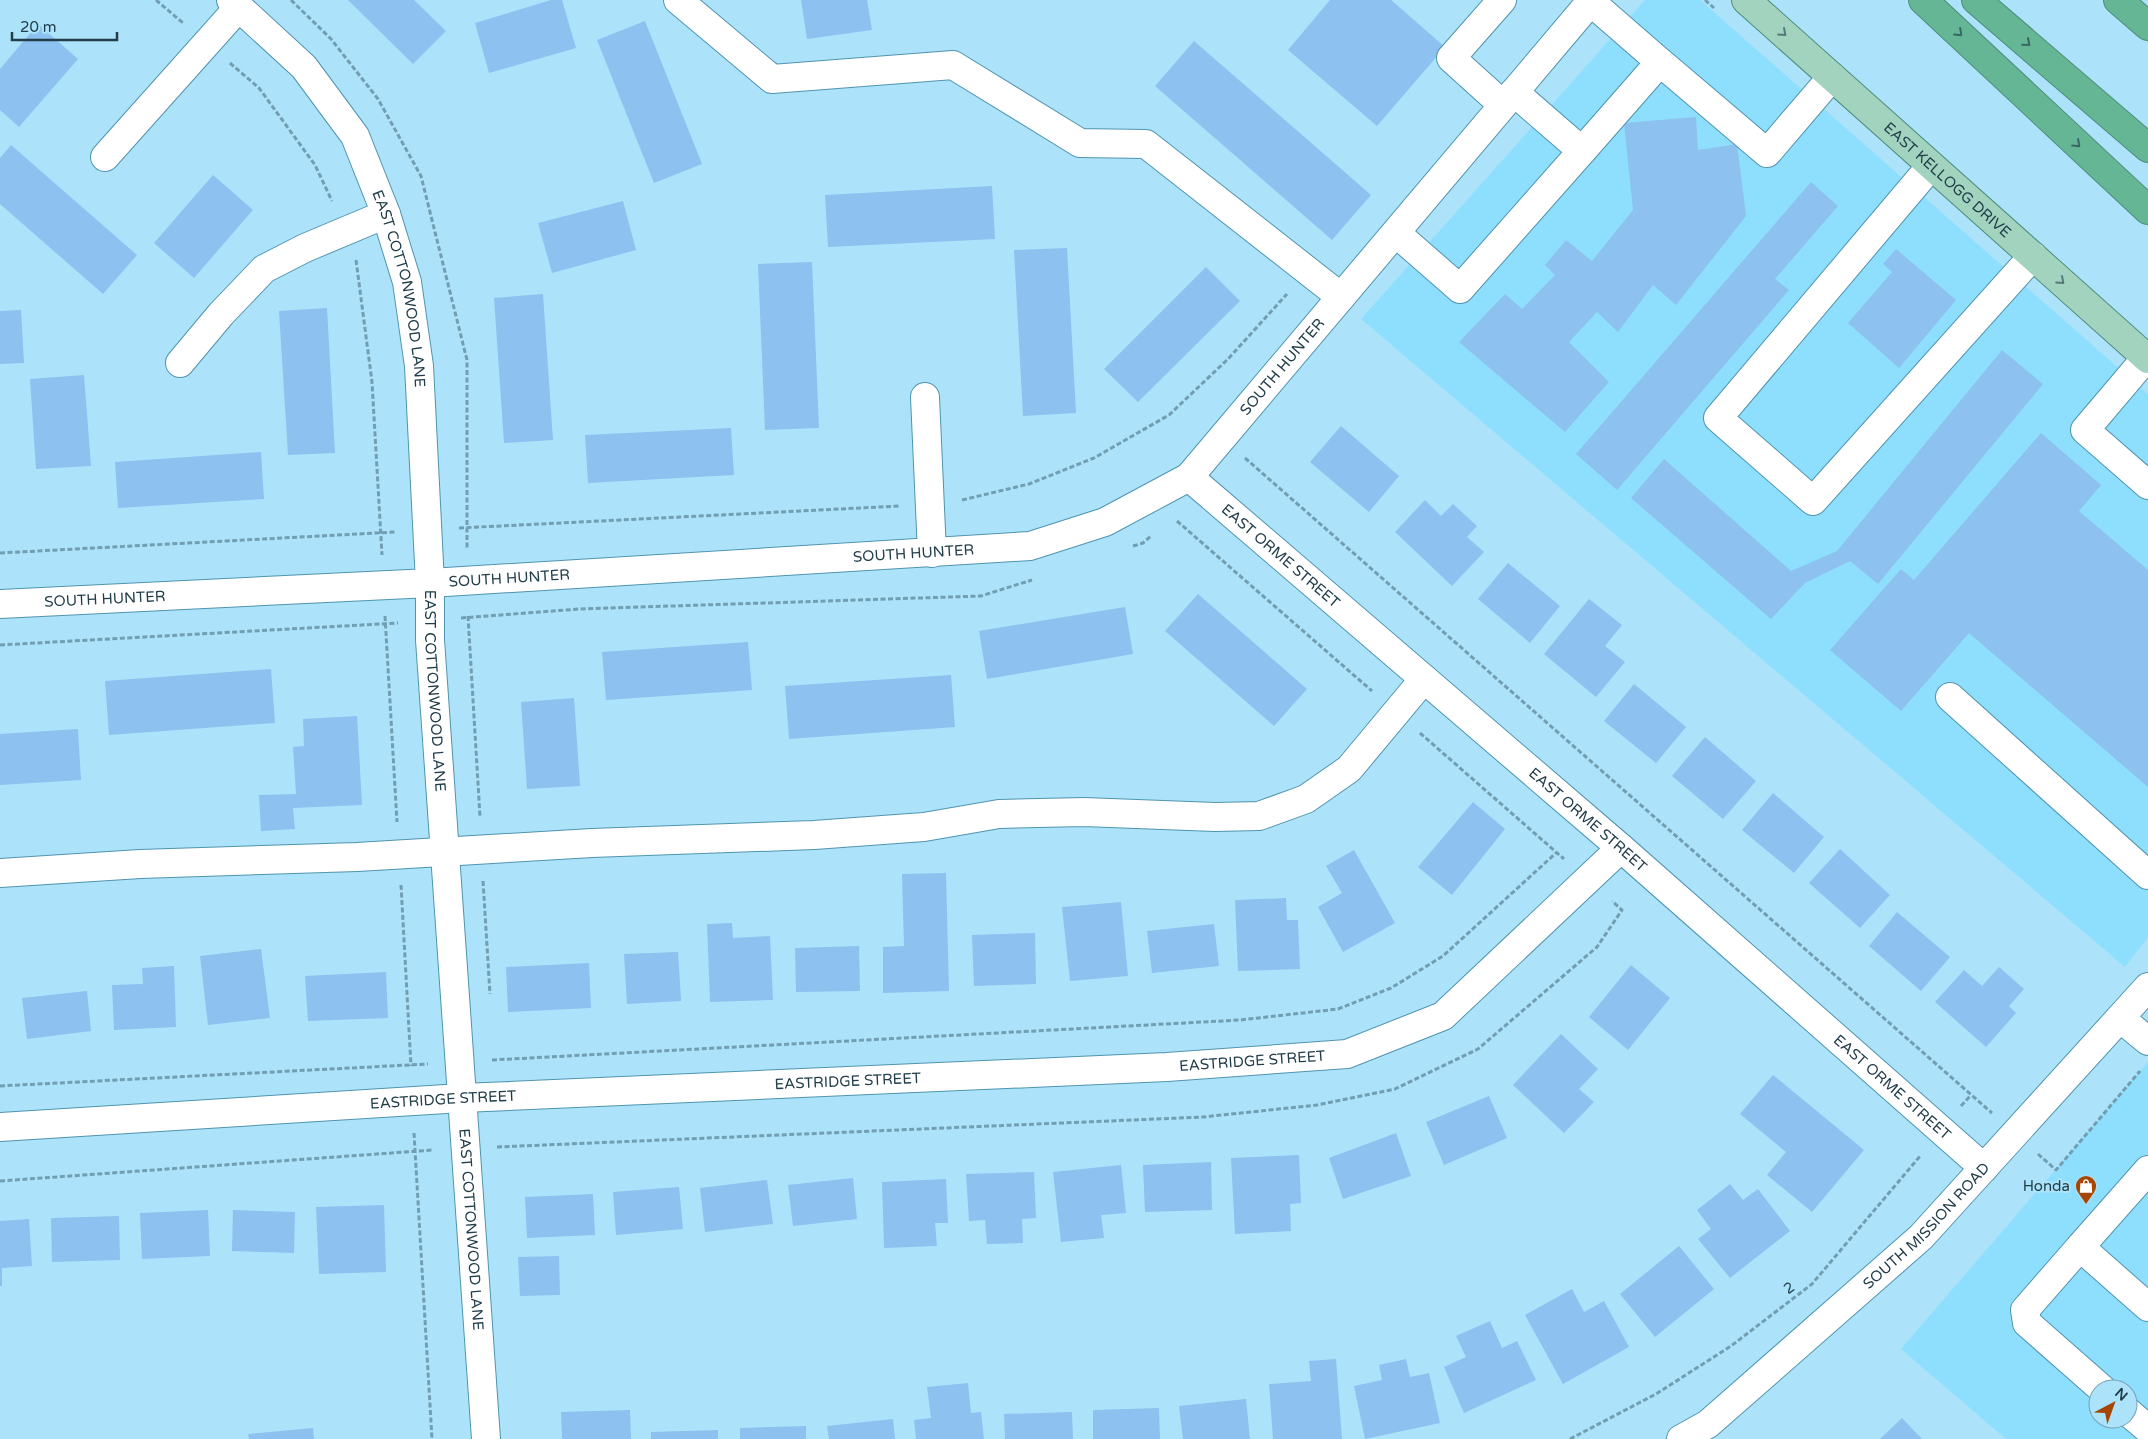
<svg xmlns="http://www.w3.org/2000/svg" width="2148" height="1439" font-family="'Varela Round',sans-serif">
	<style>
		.built { fill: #8edefe; fill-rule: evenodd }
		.building { fill: #8dc1f0 }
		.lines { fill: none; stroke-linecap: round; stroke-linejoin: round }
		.minor-casing { stroke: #4f94af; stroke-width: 30 }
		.major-casing { stroke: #4d8c7b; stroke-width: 30 }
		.highway-casing { stroke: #4d8c7b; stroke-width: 30 }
		.path { stroke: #729eb1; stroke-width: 3; stroke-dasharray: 5 2.5; stroke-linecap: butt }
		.minor { stroke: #fff; stroke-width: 28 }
		.major { stroke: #a2d3bf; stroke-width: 28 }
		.highway { stroke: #64b695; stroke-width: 28 }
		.oneway { stroke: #557a79 }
		.oneway2 { stroke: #386864 }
		.labels { text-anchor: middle; stroke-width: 4; stroke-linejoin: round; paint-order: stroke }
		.street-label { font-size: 15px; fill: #213e4a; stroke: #ace3fa }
		.poi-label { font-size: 15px; fill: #213e4a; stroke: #ace3fa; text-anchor: end }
	</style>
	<rect width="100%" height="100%" fill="#ace3fa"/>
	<path class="built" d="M1645 0H1700L2148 394V937L2125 967 1361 319Z
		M2148 1062V1439H2006L1901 1349ZM2098 1389H2128V1419H2098Z"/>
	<path class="building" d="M348 0H414L446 31 413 64Z
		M551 0H562L576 48 489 73 475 23Z
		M801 0H867L872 30 807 39Z
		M1330 0H1391L1445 47 1377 126 1288 50Z
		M645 21 702 164 654 183 597 40Z
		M38 24 78 59 19 127 0 110V69Z
		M1194 41 1371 195 1332 240 1155 86Z
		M1696 117 1698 150 1737 144 1746 216 1676 305 1653 285 1618 332 1597 312 1569 342 1609 382 1565 432 1459 342 1505 294 1522 309 1555 275 1545 265 1566 240 1592 261 1633 210 1624 123Z
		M11 145 137 255 103 294 0 204V158Z
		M213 175 253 210 194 278 154 243Z
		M1811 182 1838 206 1775 279 1789 290 1617 490 1576 454Z
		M992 186 995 239 828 247 825 195Z
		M623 201 636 250 552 273 538 223Z
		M1067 248 1076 413 1023 416 1014 250Z
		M1896 249 1956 300 1899 368 1848 323 1892 272 1883 264Z
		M812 262 819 428 765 430 758 264Z
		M1206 267 1240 301 1138 402 1104 369Z
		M543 294 553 440 504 443 494 298Z
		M327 308 335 453 288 455 279 311Z
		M21 310 24 363 0 364V311Z
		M2002 350 2043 384 1878 584 1850 561 1805 583 1771 619 1631 498 1664 459 1791 571 1837 551Z
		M84 375 91 466 36 469 30 379Z
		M1341 426 1399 476 1369 512 1310 462Z
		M731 428 734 475 588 483 585 435Z
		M2041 433 2101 485 2079 511 2148 570V787L1969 633 1901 711 1830 650 1901 569 1914 580Z
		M261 452 264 499 118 508 115 462Z
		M1425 500 1441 516 1453 504 1477 526 1467 537 1484 552 1452 586 1395 532Z
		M1508 563 1560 606 1530 643 1478 599Z
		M1198 594 1307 689 1274 726 1165 631Z
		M1589 599 1622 625 1605 646 1625 662 1596 697 1544 654Z
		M1125 607 1133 654 987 679 979 631Z
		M748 642 752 690 606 700 602 652Z
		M271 669 275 723 109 735 105 681Z
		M951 675 955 727 789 739 785 686Z
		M1634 684 1686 727 1656 763 1604 721Z
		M574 698 580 786 527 789 521 702Z
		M357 716 362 805 293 808 295 829 261 831 259 795 296 794 293 747 304 746 303 719Z
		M78 729 81 780 0 785V734Z
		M1705 737 1756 781 1723 819 1672 776Z
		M1773 793 1824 837 1794 873 1742 830Z
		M1473 802 1505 829 1452 895 1418 867Z
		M1840 849 1890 895 1860 928 1809 883Z
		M1354 850 1395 923 1343 952 1318 907 1342 893 1326 866Z
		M946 873 949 991 883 993V947L904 946 902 874Z
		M1286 898 1287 920H1298L1300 969 1238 971 1235 900Z
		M1121 902 1128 976 1070 981 1062 907Z
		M1897 912 1950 957 1921 991 1869 946Z
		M732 923 733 938 770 936 773 1000 710 1002 707 924Z
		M1214 924 1219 966 1152 973 1147 931Z
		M1035 933 1036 984 974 986 972 935Z
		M859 946 860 991 796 992 795 948Z
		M261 949 270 1018 208 1025 200 956Z
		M678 952 681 1001 627 1004 624 954Z
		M589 963 591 1008 508 1012 506 967Z
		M1631 965 1670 998 1628 1050 1589 1017Z
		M174 966 176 1027 114 1030 112 985 143 984 142 968Z
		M1999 967 2024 989 2009 1006 2016 1013 1986 1047 1935 1002 1964 970 1982 986Z
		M386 972 388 1018 308 1021 305 976Z
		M87 991 91 1031 27 1039 22 998Z
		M1561 1034 1598 1069 1579 1089 1594 1102 1564 1133 1513 1085Z
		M1773 1075 1864 1150 1812 1212 1767 1175 1786 1152 1740 1114Z
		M1489 1096 1507 1138 1444 1165 1426 1122Z
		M1396 1133 1411 1176 1343 1199 1329 1158Z
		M1299 1155 1301 1203 1290 1204 1291 1231 1235 1234 1231 1158Z
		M1211 1162 1212 1210 1145 1212 1143 1165Z
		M1121 1165 1126 1213 1101 1215 1104 1238 1061 1242 1053 1172Z
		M1034 1172 1036 1218 1022 1219 1023 1243 987 1244 985 1220 969 1221 966 1174Z
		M853 1178 857 1219 793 1226 788 1185Z
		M946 1179 948 1223H935L937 1246 884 1248 882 1182Z
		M767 1180 773 1224 705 1232 700 1188Z
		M1730 1184 1743 1200 1758 1189 1790 1231 1730 1278 1698 1239 1711 1229 1697 1210Z
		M679 1187 683 1229 616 1235 613 1192Z
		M593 1194 595 1235 527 1238 525 1197Z
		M384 1205 386 1272 319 1274 316 1207Z
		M208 1210 210 1256 142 1259 140 1213Z
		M233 1210 295 1212 294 1253 232 1251Z
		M119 1216 120 1260 52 1262 51 1218Z
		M29 1219 32 1266 2 1268V1286H0V1221Z
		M1679 1246 1714 1289 1655 1337 1620 1294Z
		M559 1256 560 1295 520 1296 518 1257Z
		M1572 1289 1584 1312 1604 1301 1629 1347 1563 1384 1525 1315Z
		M1490 1321 1502 1348 1517 1341 1536 1380 1464 1413 1444 1367 1466 1357 1456 1336Z
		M1336 1359 1342 1439H1273L1269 1384 1311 1381 1309 1361Z
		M1406 1359 1410 1377 1429 1373 1440 1423 1365 1439 1354 1386 1382 1380 1379 1365Z
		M968 1383 971 1413 981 1412 984 1439H916L914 1420 931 1418 927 1387Z
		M1246 1399 1250 1439H1183L1179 1406Z
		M1159 1408 1160 1439H1093V1410Z
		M630 1410 631 1439H562L561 1412Z
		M1072 1412 1073 1439H1005L1004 1414Z
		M1902 1418 1922 1439H1880Z
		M893 1419 895 1439H829L827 1426Z
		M806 1426V1439H740V1428Z
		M313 1428 314 1439H249L248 1434Z
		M718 1430V1439H651V1432Z"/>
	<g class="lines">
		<g class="minor-casing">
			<g id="minor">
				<path id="s1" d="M231 0 304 67 355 136 386 214 407 282 419 366 430 583V640L486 1439"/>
				<path d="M678 0 772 79 953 65 1080 143 1146 144 1341 297"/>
				<path d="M1502 0 1451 58 1503 105"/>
				<path d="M1660 62 1767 153 1832 77"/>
				<path d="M1582 151 1660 62 1591 2"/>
				<path d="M105 157 239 7"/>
				<path d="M1931 166 1718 418 1813 501 2033 256"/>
				<path d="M1396 233 1460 289 1582 151 1514 92"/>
				<path d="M2146 358 2085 430 2148 485"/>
				<path d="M180 363 221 314 264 269 305 248 386 214"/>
				<path d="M925 397 932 553"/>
				<path id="s2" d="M1189 477 1621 848 1984 1168"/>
				<path id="s3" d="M0 604 430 583 1030 546 1105 522 1189 477 1592 0"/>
				<path d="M1950 697 2148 875"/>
				<path d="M0 873 140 864 357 857 592 843 814 835 924 827 999 814 1084 812 1215 817 1259 816 1306 799 1349 769 1424 679"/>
				<path d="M2120 1018 2148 1041"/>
				<path id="s4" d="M0 1127 462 1098 1167 1067 1347 1054 1443 1016 1621 848"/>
				<path d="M2148 1170 2080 1247 2148 1307"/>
				<path d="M2080 1247 2025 1310 2027 1323 2102 1389"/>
				<path d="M2128 1412 2148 1429"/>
				<path id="s5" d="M1681 1439 1708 1424 1921 1237 2148 987"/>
			</g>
		</g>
		<g class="major-casing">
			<g id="major">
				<path id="s6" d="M1746 0 2148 359"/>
			</g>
		</g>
		<g class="highway-casing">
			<path id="highway" d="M1923 0 2148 210
				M1976 0 2148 148
				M2118 0 2148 26"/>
		</g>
		<path class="path" d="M156 0 183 23
			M291 0 331 39 378 99 421 176 467 360V550
			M1705 0 1714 8
			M230 63 259 88 315 165 332 201
			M356 260 372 382 382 555
			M1245 458 1992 1113
			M962 500 1029 484 1094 458 1169 415 1228 359 1287 294
			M1177 521 1372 691
			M459 528 899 506
			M1133 546 1143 543 1151 536
			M0 553 395 532
			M385 616 397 822
			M468 616 480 817
			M461 618 579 609 981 596 1032 580
			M0 645 398 623
			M1420 733 1564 859
			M483 881 490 994
			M401 885 411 1066
			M492 1060 1240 1020 1338 1009 1391 988 1443 956 1556 853
			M0 1086 428 1064
			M1961 1106 1971 1095
			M414 1133 432 1439
			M497 1147 1203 1117 1317 1105 1395 1089 1478 1049 1597 947 1622 910 1612 901
			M2038 1154 2056 1170 2140 1071
			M0 1181 433 1150
			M1570 1439 1656 1394 1731 1346 1812 1284 1921 1155"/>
		<use href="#minor" class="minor"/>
		<use href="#major" class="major"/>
		<use href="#highway" class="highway"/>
	</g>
	<defs><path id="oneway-chevron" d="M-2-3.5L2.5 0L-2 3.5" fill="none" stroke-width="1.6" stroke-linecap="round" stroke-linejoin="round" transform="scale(1.25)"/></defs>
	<g class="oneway">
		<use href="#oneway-chevron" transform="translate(1783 33) rotate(42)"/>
		<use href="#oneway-chevron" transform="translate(2061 281) rotate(42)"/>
	</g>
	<g class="oneway2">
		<use href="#oneway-chevron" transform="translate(1959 33) rotate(43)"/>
		<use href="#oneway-chevron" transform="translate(2027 43) rotate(41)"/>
		<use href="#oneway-chevron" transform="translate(2077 144) rotate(43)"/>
	</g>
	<defs>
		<g id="shop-pin" transform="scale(1.125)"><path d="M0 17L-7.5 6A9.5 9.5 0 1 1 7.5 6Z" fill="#a74602" stroke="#ace3fa"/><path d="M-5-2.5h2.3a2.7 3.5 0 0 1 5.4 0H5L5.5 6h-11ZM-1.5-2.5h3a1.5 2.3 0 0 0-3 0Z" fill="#fff"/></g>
	</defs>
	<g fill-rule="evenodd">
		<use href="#shop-pin" x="2086" y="1186"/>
	</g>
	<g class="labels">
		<g class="street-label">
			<text dy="5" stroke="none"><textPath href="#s6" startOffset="270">EAST KELLOGG DRIVE</textPath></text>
			<text dy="5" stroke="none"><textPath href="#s1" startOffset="345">EAST COTTONWOOD LANE</textPath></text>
			<text dy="5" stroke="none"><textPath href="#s3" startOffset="1350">SOUTH HUNTER</textPath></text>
			<text dy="5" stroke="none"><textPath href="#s3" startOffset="915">SOUTH HUNTER</textPath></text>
			<text dy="5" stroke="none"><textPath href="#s2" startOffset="121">EAST ORME STREET</textPath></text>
			<text dy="5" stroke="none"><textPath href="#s3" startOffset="510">SOUTH HUNTER</textPath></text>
			<text dy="5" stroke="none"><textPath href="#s3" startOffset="105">SOUTH HUNTER</textPath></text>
			<text dy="5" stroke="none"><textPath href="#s1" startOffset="750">EAST COTTONWOOD LANE</textPath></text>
			<text dy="5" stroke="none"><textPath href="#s2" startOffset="526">EAST ORME STREET</textPath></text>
			<text dy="5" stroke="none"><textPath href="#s4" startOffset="1254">EASTRIDGE STREET</textPath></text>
			<text dy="5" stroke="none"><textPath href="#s4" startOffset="849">EASTRIDGE STREET</textPath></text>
			<text dy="5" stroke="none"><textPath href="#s2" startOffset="931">EAST ORME STREET</textPath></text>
			<text dy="5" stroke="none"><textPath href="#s4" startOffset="444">EASTRIDGE STREET</textPath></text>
			<text dy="5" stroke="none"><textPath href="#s5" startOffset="326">SOUTH MISSION ROAD</textPath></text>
			<text dy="5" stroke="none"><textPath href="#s1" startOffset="1290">EAST COTTONWOOD LANE</textPath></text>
			<text transform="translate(1789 1288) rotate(-37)" y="5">2</text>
		</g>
		<g class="poi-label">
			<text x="2070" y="1191">Honda</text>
		</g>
	</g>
	<g transform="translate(2113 1404) rotate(41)"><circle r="24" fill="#ace3fa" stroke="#74a1b4"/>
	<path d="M0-4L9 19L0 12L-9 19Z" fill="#a74602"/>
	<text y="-8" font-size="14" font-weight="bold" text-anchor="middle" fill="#213e4a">N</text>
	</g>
	<path d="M12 32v8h105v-8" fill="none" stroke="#213e4a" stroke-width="2.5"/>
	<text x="20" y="32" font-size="15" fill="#213e4a" stroke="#ace3fa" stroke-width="4" paint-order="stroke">20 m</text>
</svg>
